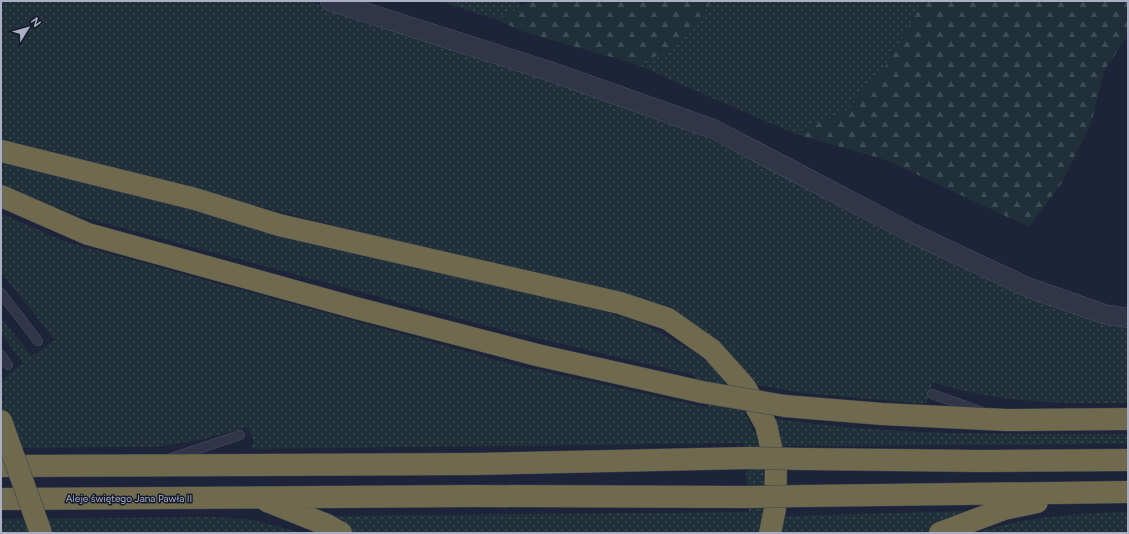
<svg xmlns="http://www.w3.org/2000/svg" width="1129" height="534" font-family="Figtree,sans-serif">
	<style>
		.grass { fill: url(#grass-dots) }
		.forest { fill: url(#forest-firs) }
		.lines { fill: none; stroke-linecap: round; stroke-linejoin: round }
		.lane-casing { stroke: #4b5064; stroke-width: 10 }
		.street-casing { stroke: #4b5064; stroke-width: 20 }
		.highway-casing { stroke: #393d4f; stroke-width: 23 }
		.lane { stroke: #313548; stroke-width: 9 }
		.street { stroke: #313548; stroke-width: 19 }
		.highway { stroke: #6f694d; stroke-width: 22 }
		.highway-bridge-casing { stroke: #393d4f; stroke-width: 23; stroke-linecap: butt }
		.highway-bridge { stroke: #6f694d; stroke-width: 22 }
		.labels { text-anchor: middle; stroke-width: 3; stroke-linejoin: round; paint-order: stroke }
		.street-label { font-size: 10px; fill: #aaafc6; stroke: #171b2c }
	</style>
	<defs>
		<pattern id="grass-dots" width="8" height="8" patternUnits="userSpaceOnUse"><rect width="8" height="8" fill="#1f3039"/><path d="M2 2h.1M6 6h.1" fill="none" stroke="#3d4b54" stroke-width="1.8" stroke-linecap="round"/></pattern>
		<pattern id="forest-firs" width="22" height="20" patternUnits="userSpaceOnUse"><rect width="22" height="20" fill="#1f3039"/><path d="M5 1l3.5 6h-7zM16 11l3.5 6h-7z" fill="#3d4b54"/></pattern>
	</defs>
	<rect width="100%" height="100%" fill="#1d2338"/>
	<path class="grass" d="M1 1H309L609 98 711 140 1011 289 1078 314 1128 328V403C1060 404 998 403 932 382L927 404 804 393 752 384 629 298 1 143Z
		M439 1H518L522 6 507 15 494 19Z
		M711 1H923L883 70 846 111 795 134 635 64 665 53 704 13Z
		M1 163 561 300 639 321 694 352 718 372 741 406 755 433 763 465 765 505 759 533H354L319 516 749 512 744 443 253 449 251 446 254 442 248 427 200 440 155 447 1 448V401L5 399 1 392V380L23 363 1 334V318L32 356 55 340 1 272V213L63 241 519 366 709 408 694 375 498 329 78 216 13 190 1 183Z
		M771 418C887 436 1010 434 1128 434V444L781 446Z
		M966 511V514L924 533H779L784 516Z
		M1128 512V533H975C1024 517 1076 513 1128 512Z
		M214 517 254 520 302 533H1V519Z"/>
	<path class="forest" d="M530 1H711L704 13 665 53 635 64 527 33 494 19 507 15Z
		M923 1H1128V35L1104 71 1091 124 1061 184 1029 227 886 160 795 134 846 111 883 70Z"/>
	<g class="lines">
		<g class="lane-casing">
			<path id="lane" d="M1 293 38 341
				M1 355 8 365
				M932 394 980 411
				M171 458 240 435"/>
		</g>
		<g class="street-casing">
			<path id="street" d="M330 1 552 72 713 129 914 234 1027 287 1104 314 1128 318"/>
		</g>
		<g class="highway-casing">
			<path id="highway" d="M1 151 195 199 279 225 620 303 668 319 712 350 745 387 766 425 776 469 775 509 770 533
				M1 196 88 234 356 308 537 355 702 392
				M785 406 882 414 1006 420 1128 419
				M804 459 981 461 1128 460
				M1 466 475 464 749 458
				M803 496 1128 492
				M1 499 475 496 749 497
				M267 501 327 525 341 533
				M940 533 1004 509 1037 502"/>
		</g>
		<use href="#lane" class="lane"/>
		<use href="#street" class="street"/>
		<use href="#highway" class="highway"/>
		<g class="highway-bridge-casing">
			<path id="highway-bridge" d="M702 392 785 406
				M1 421 41 533
				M749 458 804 459
				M749 497 803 496"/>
		</g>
		<use href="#highway-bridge" class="highway-bridge"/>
	</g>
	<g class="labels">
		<g class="street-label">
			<text x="129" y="502">Aleje świętego Jana Pawła II</text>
		</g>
	</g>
	<rect width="1129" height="534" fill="none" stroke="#aaafc6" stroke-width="4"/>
	<g transform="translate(28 28) rotate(53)" stroke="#171b2c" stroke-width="3" paint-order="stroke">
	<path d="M0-3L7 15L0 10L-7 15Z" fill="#aaafc6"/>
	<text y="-6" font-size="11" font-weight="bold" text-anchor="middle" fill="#aaafc6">N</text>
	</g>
</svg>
